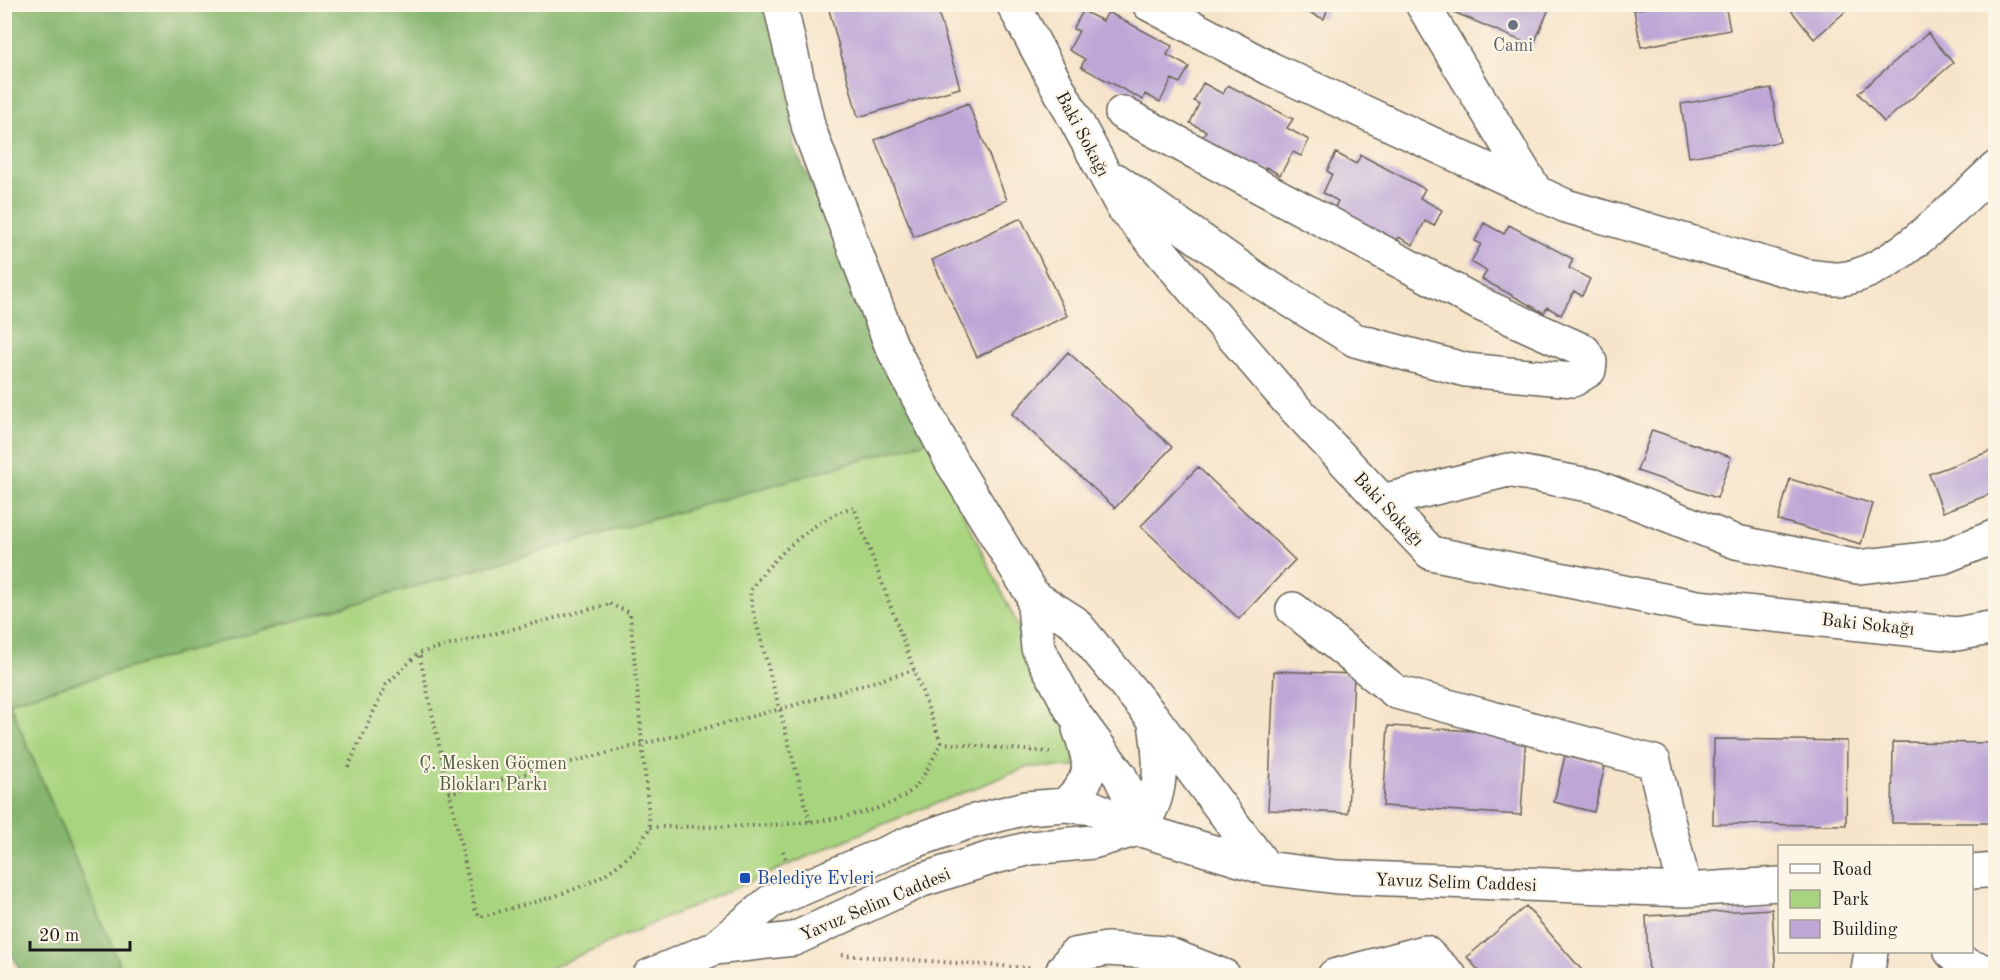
<svg xmlns="http://www.w3.org/2000/svg" width="2000" height="980" font-family="'Old Standard TT',serif">
	<style>
		.green { fill: #a9d47f; stroke: #62784e; stroke-width: 1.5 }
		.forest { fill: #86b66e; stroke: #516945; stroke-width: 1.5 }
		.building { fill: #bea7d7 }
		.lines { fill: none; stroke-linecap: round; stroke-linejoin: round }
		.minor-casing { stroke: #686259; stroke-width: 36 }
		.path { stroke: #686259; stroke-width: 4; stroke-dasharray: 1.5 4.5; stroke-linecap: butt }
		.minor { stroke: #fff; stroke-width: 33 }
		.worship-dot { fill: #6b7280; stroke: #fcf5e5; stroke-width: 2 }
		.transit-dot { fill: #1a4fb4; stroke: #fcf5e5; stroke-width: 2 }
		.labels { text-anchor: middle; stroke-width: 4.5; stroke-linejoin: round; paint-order: stroke }
		.worship-label { font-size: 18px; fill: #5b616d; stroke: #fcf5e5 }
		.street-label { font-size: 18px; fill: #1c1c1c; stroke: #fcf5e5 }
		.park-label { font-size: 18px; fill: #4d5c3f; stroke: #fcf5e5 }
		.transit-label { font-size: 18px; fill: #164399; stroke: #fcf5e5; text-anchor: start }
	</style>
	<rect width="100%" height="100%" fill="#fcf5e5"/>
	<filter id="ink" filterUnits="userSpaceOnUse"><feTurbulence type="fractalNoise" baseFrequency=".0167" numOctaves="2"/><feDisplacementMap in="SourceGraphic" scale="12" xChannelSelector="R" yChannelSelector="G"/><feConvolveMatrix kernelMatrix="1 2 1 2 8 2 1 2 1" color-interpolation-filters="sRGB"/></filter>
	<filter id="wash" filterUnits="userSpaceOnUse"><feTurbulence type="fractalNoise" baseFrequency=".008" numOctaves="4" result="noise"/><feDisplacementMap in="SourceGraphic" scale="24" xChannelSelector="R" yChannelSelector="G"/><feGaussianBlur stdDeviation="1.35" result="paint"/><feColorMatrix in="noise" values="0 0 0 0 0 0 0 0 0 0 0 0 0 0 0 0 0 1.4 0 .05"/><feComposite in="paint" operator="in"/></filter>
	<g filter="url(#wash)">
		<rect width="100%" height="100%" fill="#f6e4ca"/>
		<path class="green" d="M928 441 1075 743V767H1028L876 827 534 975H124L9 702Z"/>
		<path class="forest" d="M4 5H780L794 147 928 441 9 702 124 975H22L4 936Z"/>
		<g id="blocks">
			<path class="building" d="M831 4H936L960 88 858 117 828 6Z
				M1289 4H1329L1324 19Z
				M1435 4H1551L1533 46Z
				M1664 4H1725L1730 30 1641 47 1634 10Z
				M1795 4H1854L1814 39 1790 9Z
				M1083 11 1103 21 1108 12 1172 46 1167 55 1189 67 1180 83 1172 79 1160 102 1145 94 1143 100 1081 67 1085 59 1069 50 1079 31 1073 29Z
				M1928 33 1953 63 1884 122 1858 93Z
				M1203 83 1223 94 1228 85 1293 119 1287 128 1309 140 1301 156 1293 152 1280 175 1266 167 1263 172 1201 140 1206 131 1190 123 1199 104 1194 101Z
				M1771 88 1780 142 1689 157 1681 104Z
				M968 103 1007 200 914 237 875 140Z
				M1336 153 1356 164 1361 155 1425 189 1420 198 1442 210 1434 226 1425 221 1413 245 1399 237 1396 243 1334 209 1338 201 1323 193 1332 174 1327 171Z
				M1021 218 1067 316 977 357 932 260Z
				M1484 223 1504 234 1509 225 1573 259 1569 268 1590 279 1582 296 1574 291 1561 315 1547 307 1544 313 1482 279 1487 271 1471 262 1481 244 1475 241Z
				M1068 352 1172 447 1115 508 1012 414Z
				M1652 430 1731 457 1717 498 1637 471Z
				M1996 449V492L1943 512 1929 474Z
				M1198 467 1295 560 1239 619 1141 526Z
				M1790 479 1873 504 1861 544 1778 520Z
				M1274 671 1354 674 1348 813 1268 810Z
				M1388 726 1526 734 1521 815 1383 806Z
				M1714 739 1847 741 1846 825 1713 824Z
				M1893 742 1996 743V823H1892Z
				M1565 756 1605 766 1594 812 1554 802Z
				M1526 906 1587 976H1483L1467 957Z
				M1772 909 1776 976H1649L1646 916Z"/>
		</g>
	</g>
	<g filter="url(#ink)">
		<use href="#blocks" fill-opacity="0" stroke="#686259" stroke-width="1.5"/>
		<g class="lines">
			<g class="minor-casing">
				<path id="minor" d="M780 4 809 129 891 345 951 461 1033 596
					M1013 4 1122 206 1289 402 1431 553 1697 607 1956 634 1996 627
					M1149 4 1271 69 1566 206 1807 276C1817 277 1828 279 1839 279 1891 276 1958 202 1996 168
					M1422 4 1536 192
					M1116 180 1259 281 1355 340 1466 370 1573 380 1589 370 1590 362 1584 351 1480 304 1122 113
					M1382 501 1508 470 1594 486 1736 542 1858 567 1943 557 1996 536
					M1293 609 1396 692 1654 762 1685 890
					M1065 805C1094 778 1093 766 1079 729
					M1138 829 1132 801 1120 776 1072 711 1038 648 1033 596 1074 622 1154 719 1266 868
					M1138 829C1165 797 1161 762 1155 723
					M1972 872 1996 870
					M715 948 770 902 912 842 963 824 1026 808 1065 805 1094 808 1138 829 1266 868 1337 877 1685 890 1780 884
					M1951 952C1963 967 1976 969 1996 973
					M649 976 715 948 794 939 922 880 991 858 1031 848 1093 842 1138 829
					M1063 976V970L1074 955 1107 949 1165 953 1224 976
					M1334 976 1425 952 1450 976
					M1867 976 1871 952"/>
			</g>
			<path class="path" d="M610 604 630 613 650 827C616 890 543 898 480 917L475 909 419 653Z
				M941 743 1050 752
				M348 767 386 685 419 653
				M449 793 781 709 914 670
				M650 827C718 826 842 831 901 798 922 786 930 763 941 743L854 507C818 516 769 560 750 591L752 607 810 822
				M783 851 786 859
				M842 955 1029 968"/>
			<use href="#minor" class="minor"/>
		</g>
	</g>
	<circle class="worship-dot" cx="1513" cy="25" r="6"/>
	<rect class="transit-dot" x="739" y="872" width="12" height="12" rx="3"/>
	<g class="labels">
		<g class="worship-label">
			<text x="1513" y="51">Cami</text>
		</g>
		<g class="street-label">
			<text transform="translate(1083 134) rotate(62)" y="6">Baki Sokağı</text>
			<text transform="translate(1389 509) rotate(47)" y="6">Baki Sokağı</text>
			<text transform="translate(1868 624) rotate(6)" y="6">Baki Sokağı</text>
			<text transform="translate(1456 882) rotate(2)" y="6">Yavuz Selim Caddesi</text>
			<text transform="translate(875 904) rotate(-23)" y="6">Yavuz Selim Caddesi</text>
		</g>
		<g class="park-label">
			<text x="493" y="769">Ç. Mesken Göçmen<tspan x="493" dy="21">Blokları Parkı</tspan></text>
		</g>
		<g class="transit-label">
			<text x="757" y="884">Belediye Evleri</text>
		</g>
	</g>
	<rect width="2000" height="980" fill="none" stroke="#fcf5e5" stroke-width="24"/>
	<rect x="1778" y="845" width="195" height="108" fill="#fcf5e5" stroke="#a29e95" stroke-width="1.5"/>
	<rect x="1790" y="864" width="30" height="9" fill="#ffffff" stroke="#a29e95" stroke-width="1.5"/>
	<text x="1832" y="875" font-size="18" fill="#1c1c1c">Road</text>
	<rect x="1790" y="890" width="30" height="18" fill="#a9d47f" stroke="#a29e95" stroke-width="1.5"/>
	<text x="1832" y="905" font-size="18" fill="#1c1c1c">Park</text>
	<rect x="1790" y="920" width="30" height="18" fill="#bea7d7" stroke="#a29e95" stroke-width="1.5"/>
	<text x="1832" y="935" font-size="18" fill="#1c1c1c">Building</text>
	<path d="M30 941v9h100v-9" fill="none" stroke="#1c1c1c" stroke-width="3"/>
	<text x="39" y="941" font-size="18" fill="#1c1c1c" stroke="#fcf5e5" stroke-width="4.5" paint-order="stroke">20 m</text>
</svg>
